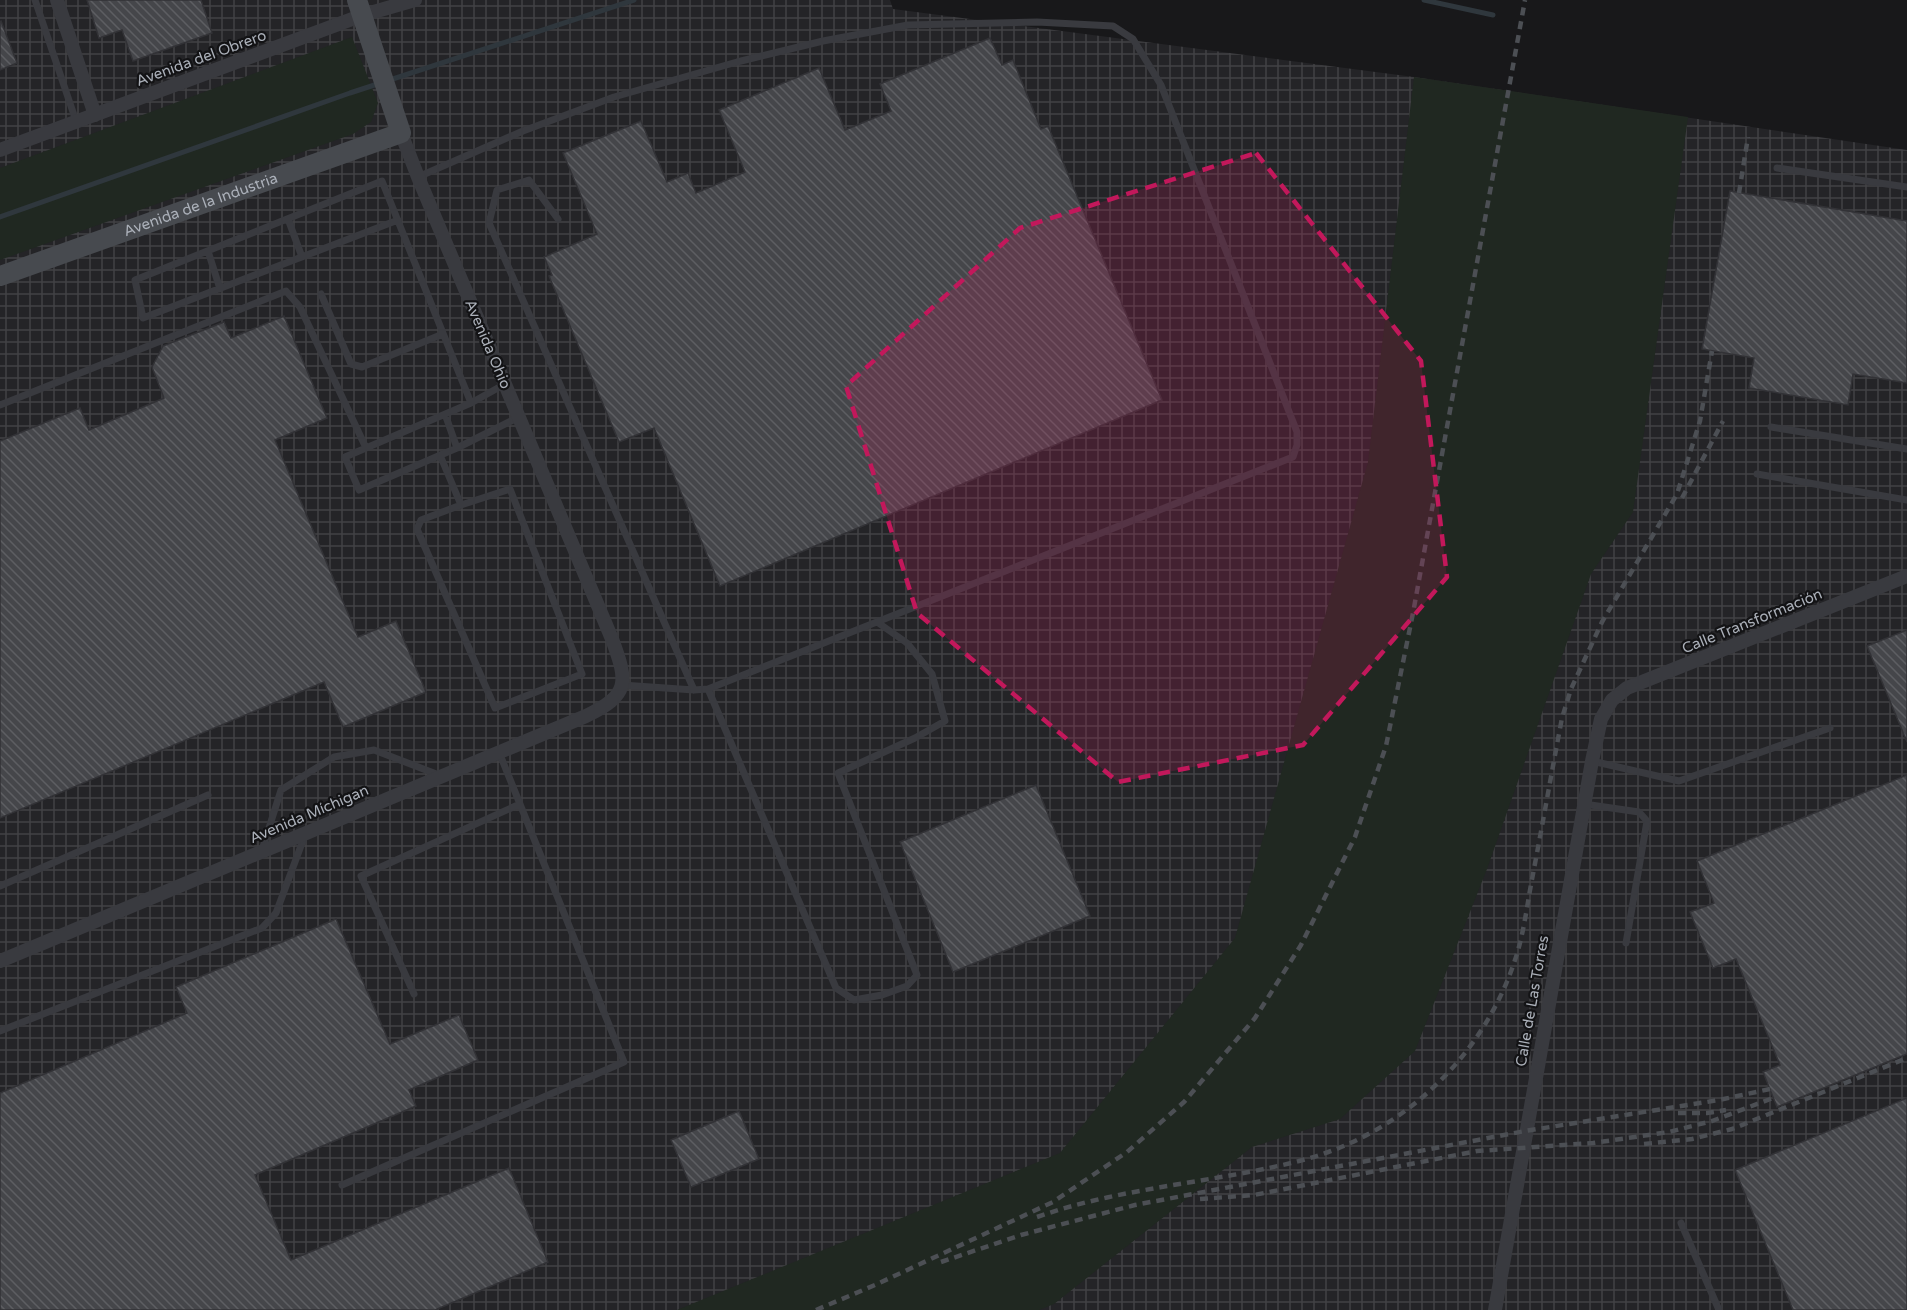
<svg xmlns="http://www.w3.org/2000/svg" width="1907" height="1310" font-family="'Varela Round',sans-serif">
	<style>
		.industrial { fill: url(#industrial-grid) }
		.grass { fill: #202821 }
		.lines { fill: none; stroke-linecap: round; stroke-linejoin: round }
		.stream { stroke: #2f373d; stroke-width: 5 }
		.building { fill: url(#building-back-hatch); stroke: #323236; stroke-width: 1.5 }
		.lane { stroke: #393a3f; stroke-width: 7 }
		.street { stroke: #393a3f; stroke-width: 14 }
		.secondary { stroke: #474a4f; stroke-width: 20 }
		.rail { stroke: #4c4f54; stroke-width: 4.5; stroke-dasharray: 8 6; stroke-linecap: butt }
		.marked { fill: #c2185b; fill-opacity: 0.2; stroke: #c2185b; stroke-width: 4.5; stroke-dasharray: 12 8; stroke-linejoin: round }
		.labels { text-anchor: middle; stroke-width: 4.5; stroke-linejoin: round; paint-order: stroke }
		.street-label { font-size: 15px; fill: #abb0b9; stroke: #131315 }
	</style>
	<defs>
		<pattern id="industrial-grid" width="8" height="8" patternUnits="userSpaceOnUse" patternTransform="scale(1.5)"><rect width="8" height="8" fill="#242427"/><path d="M0 4h8M4 0v8" fill="none" stroke="#414144"/></pattern>
		<pattern id="building-back-hatch" width="6" height="6" patternUnits="userSpaceOnUse" patternTransform="scale(1.5)"><rect width="6" height="6" fill="#45464a"/><path d="M-1 5l2 2M0 0l6 6M5-1l2 2" fill="none" stroke="#5d5e62"/></pattern>
	</defs>
	<rect width="100%" height="100%" fill="#18181a"/>
	<path class="industrial" d="M0 0H890L893 9 1414 77 1907 150V1310H0Z"/>
	<path class="grass" d="M352 37 378 103 371 122 353 134 0 260V168Z
		M1414 77 1688 117 1633 512 1591 574 1487 869 1415 1051 1340 1119 1252 1147 1054 1304 1039 1310H677L1060 1153 1235 938 1368 462Z"/>
	<g class="lines">
		<path class="stream" d="M1424 0 1493 15
			M0 217 350 93 634 0"/>
	</g>
	<path class="building" d="M87 0H201L212 33 133 61 122 30 99 38Z
		M1 21 17 63 0 70V22Z
		M990 38 1002 65 1013 60 1041 129 1048 126 1162 400 720 586 654 428 619 442 549 276 552 275 544 257 597 234 563 153 641 121 667 182 688 173 696 193 745 172 719 110 819 68 845 130 891 111 880 84Z
		M1730 191 1907 221V383L1853 374 1848 405 1749 388 1754 358 1702 349Z
		M284 316 327 418 275 440 358 637 396 621 426 692 343 727 324 682 0 818V441L80 408 89 430 164 398 152 367 163 346 224 322 231 338Z
		M1907 630V742L1867 646Z
		M1907 775V1054L1777 1107 1763 1072 1780 1065 1736 959 1713 968 1690 912 1714 903 1697 861Z
		M1036 785 1090 916 953 972 900 842Z
		M336 919 390 1044 459 1015 478 1060 409 1090 416 1106 255 1175 291 1260 509 1168 548 1262 435 1310H0V1093L187 1013 176 987Z
		M1907 1098V1310H1793L1735 1170Z
		M739 1111 759 1159 691 1187 671 1140Z"/>
	<g class="lines">
		<path class="lane" d="M35 0 76 121
			M1777 168 1907 187
			M418 177 523 131 614 97 737 62 823 41 908 25 1037 22 1113 26 1133 39 1161 85 1297 432V445L1293 457 708 689 694 690 622 685
			M288 219 302 257
			M558 219 529 180 497 190 489 223 694 690
			M398 220 143 318 135 280 382 181 471 403
			M208 251 220 289
			M321 294 351 364 362 367 443 334
			M505 384 471 403 345 457 359 490 457 448 519 417
			M0 405 286 291 300 307 366 448
			M445 414 457 448
			M1771 427 1907 449
			M440 455 461 505 421 520 417 529 495 708 582 674 510 489 461 505
			M1757 474 1907 500
			M708 689 836 988 854 1000 882 995 907 986 917 975 838 773 915 738 945 721 932 674 907 643 877 622
			M1592 761 1679 781 1830 728
			M1584 804 1639 812 1647 821 1626 943
			M262 850 281 790 334 757 374 750 439 775
			M0 886 208 795
			M414 994 361 876 520 804
			M0 1031 262 928 276 913 305 835
			M342 1185 624 1062 499 752
			M1681 1223 1719 1310"/>
		<path class="street" d="M57 0 95 115
			M0 150 363 15 415 0
			M0 961 586 716C630 695 628 682 612 639L418 177 401 133
			M1495 1310 1592 761 1601 719 1612 700 1627 688 1907 576"/>
		<path class="secondary" id="s1" d="M0 276 401 133 357 0"/>
		<path class="rail" d="M1739 193 1748 137
			M1682 498 1723 421
			M1678 1113H1707L1726 1110
			M1644 1144 1692 1139 1732 1129 1907 1058
			M1200 1199 1254 1195 1477 1151 1593 1143 1669 1132 1712 1121 1773 1098
			M1037 1217C1122 1187 1213 1183 1299 1161 1399 1136 1481 1060 1514 963 1524 935 1527 904 1533 874 1543 822 1552 770 1562 718L1571 689 1602 622 1677 494 1700 421 1712 351
			M941 1262 1021 1235 1135 1205 1525 1131 1719 1100 1770 1089
			M816 1310 875 1285 1053 1202 1127 1152 1184 1102 1255 1018 1301 945 1355 837 1386 746 1413 613 1525 0"/>
	</g>
	<path class="marked" d="M1256 153 1421 361 1447 577 1303 745 1118 782 917 613 846 386 1020 228Z"/>
	<g class="labels">
		<g class="street-label">
			<text transform="translate(201 58) rotate(-20)" y="5">Avenida del Obrero</text>
			<text dy="5" stroke="none"><textPath href="#s1" startOffset="213">Avenida de la Industria</textPath></text>
			<text transform="translate(488 344) rotate(67)" y="5">Avenida Ohio</text>
			<text transform="translate(1752 621) rotate(-22)" y="5">Calle Transformación</text>
			<text transform="translate(309 814) rotate(-23)" y="5">Avenida Míchigan</text>
			<text transform="translate(1532 1001) rotate(-80)" y="5">Calle de Las Torres</text>
		</g>
	</g>
</svg>
